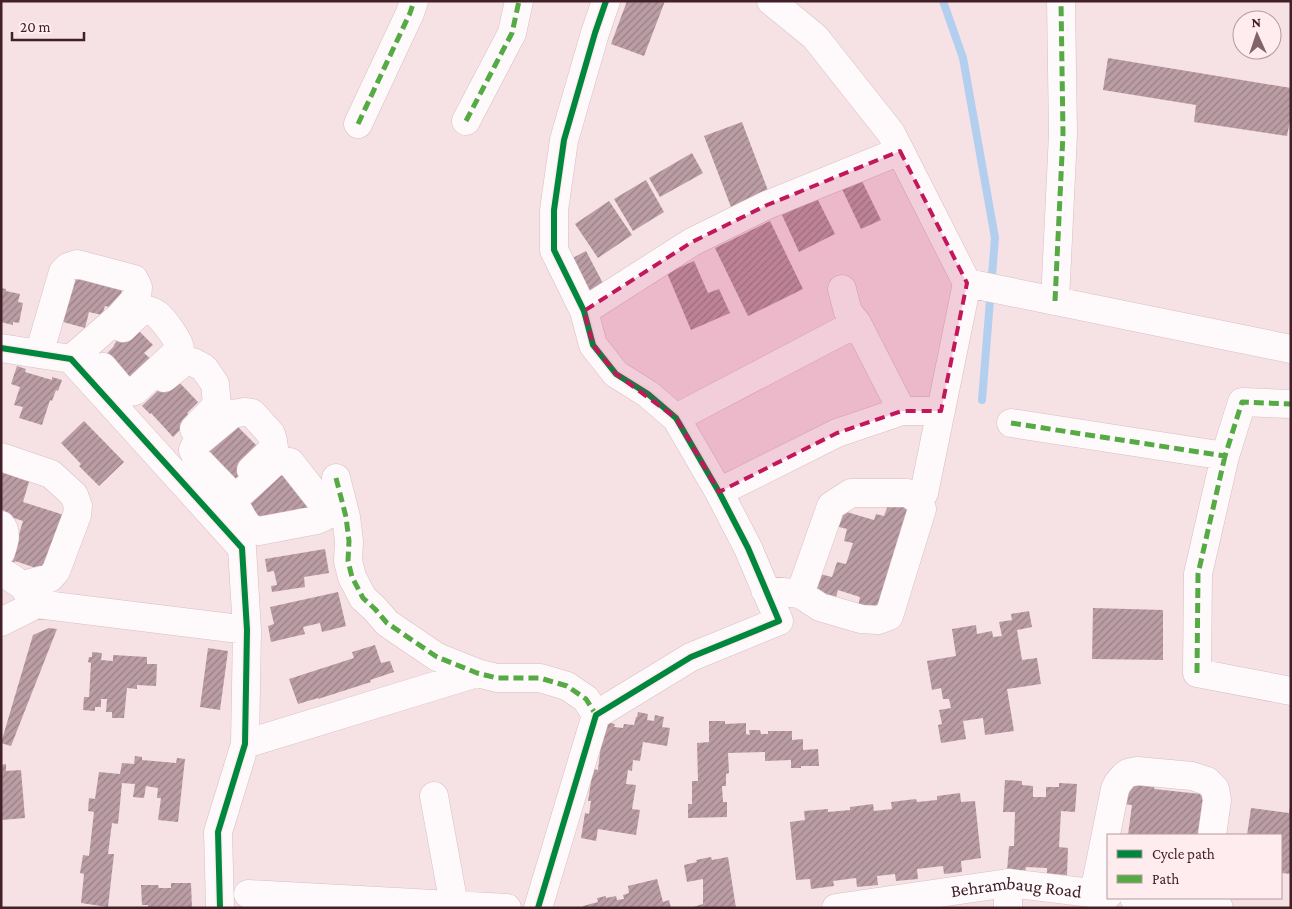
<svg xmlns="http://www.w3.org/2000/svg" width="1292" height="909" font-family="'Crimson Pro',serif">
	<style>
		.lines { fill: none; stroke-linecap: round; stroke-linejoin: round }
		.stream { stroke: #b3cfef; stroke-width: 8 }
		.building { fill: url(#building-hatch) }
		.minor-casing { stroke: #d7bec3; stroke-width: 29 }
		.major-casing { stroke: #d7bec3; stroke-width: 29 }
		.minor { stroke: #fefafb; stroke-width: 28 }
		.major { stroke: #fefafb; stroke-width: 28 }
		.quiet { stroke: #56aa44; stroke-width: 5; stroke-dasharray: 10 5; stroke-linecap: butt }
		.cycleway-casing { stroke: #ffecef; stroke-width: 9 }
		.cycleway { stroke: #00873e; stroke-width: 6 }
		.marked { fill: #c2185b; fill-opacity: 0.2; stroke: #c2185b; stroke-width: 4; stroke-dasharray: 10 6; stroke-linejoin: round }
		.labels { text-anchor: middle; stroke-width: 5; stroke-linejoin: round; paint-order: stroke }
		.street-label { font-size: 18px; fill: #422028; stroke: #ffecef }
	</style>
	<defs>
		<pattern id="building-hatch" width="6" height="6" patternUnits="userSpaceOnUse" patternTransform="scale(1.25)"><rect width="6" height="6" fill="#bb9ea5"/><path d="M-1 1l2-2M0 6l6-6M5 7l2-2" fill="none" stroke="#9a8086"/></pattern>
	</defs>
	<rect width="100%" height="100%" fill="#f6e1e5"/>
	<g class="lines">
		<path class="stream" d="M943 1 963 58 995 238 982 400"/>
	</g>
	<path class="building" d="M627 1H665L644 56 611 44Z
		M1108 58 1291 88V116L1287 136 1194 122 1196 105 1103 90Z
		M742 122 772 201 734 215 704 136Z
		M692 153 703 173 660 197 649 178Z
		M861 179 881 220 861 229 842 189Z
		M646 180 664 212 633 231 614 199Z
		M817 198 835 234 799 252 782 215Z
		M609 201 632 235 598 258 575 224Z
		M770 221 803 289 748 316 715 248Z
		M586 251 606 289 586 300 565 262Z
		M694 261 708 293 719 289 730 313 691 330 667 273Z
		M71 269 124 283 120 297 122 310 105 306 102 315 89 312 85 328 56 320Z
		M1 288 6 289V291L20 294 18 302 23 303 19 323 13 322V325L1 322Z
		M136 328 153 345 144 353 152 360 125 387 100 361 114 346V345L118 339 122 343Z
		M17 366 26 369 25 372 52 380V377L62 380 58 391 56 390 52 401 50 400 42 425 19 418 23 407 14 405 20 387 11 384Z
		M176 379 198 402 187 413 192 418 173 437 151 413 150 414 142 406 164 385Z
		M84 421 124 462 99 486 79 466 81 464 61 443Z
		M233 422 259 448 252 463 231 483 199 450Z
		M1 468 31 475 23 502 64 515 51 564 36 568 15 561 13 567 5 565 13 554 23 521 14 518 13 522 2 518 5 511 1 510Z
		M279 471 319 509 262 529 240 506 254 492 258 496 270 485Z
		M890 500 913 507 880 614 858 607 860 597 838 590 835 601 814 594 820 574 832 577 837 562 846 564 853 543 844 541 847 529 835 526 840 510 874 520 876 514 884 516Z
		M325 549 329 573 304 577 305 587 272 592 271 586 277 585 274 571 267 572 265 559Z
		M338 592 346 626 322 632 320 623 303 627 305 634 271 642 268 626 274 624 270 607Z
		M1093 608 1163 610V660L1092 659Z
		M1029 611 1032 627 1017 630 1022 660 1037 658 1041 684 1007 689 1014 731 985 735 983 718 963 721 966 739 941 743 938 725 942 724 939 710 951 708 949 699H943L941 688 932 690 927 661 956 656 952 629 976 625 977 634 992 631 993 637 1002 636 999 622 1012 620 1011 614Z
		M49 628 57 629 11 746 1 743 33 635Z
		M375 645 381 663 390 661 394 672 370 680 371 682 318 699V698L298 704 289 679 354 658 352 652Z
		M208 648 228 651 220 710 200 707Z
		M92 652 102 653 101 660 113 661V655L147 657V664H157L156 686 137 685V689L127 688 124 718H112V712H106L107 699H101V707H95V711L83 710 84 697H89L91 663 88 662 89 657H92Z
		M638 712 648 714 647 720 654 721 655 715 664 717 662 727 670 728 667 746 643 742 640 761 633 760 632 771 628 770 626 784 636 785 632 809 640 810 636 835 598 829 596 841 581 838 585 813 589 814 591 801H588L593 769 598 770 600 753 595 752 605 722 615 724 614 727 623 728 624 724 634 725 636 717H637Z
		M709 721H725V724L746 723V734L750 735 749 730H760L761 734H768V731H792V740L803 739V750L818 749 819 766H801V768H791V760L765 761V752L728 753 729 773 726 774V786H722L723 802H727V817L688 818V804H692V781H698L697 743 709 742Z
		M135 756 142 757V760L176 763 177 758 185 759 178 822 158 820 161 798H157L158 788 146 786 144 798 133 797 135 784 122 783 118 824 112 823 108 854H114L108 907 81 903 84 874 80 873 83 855 89 856 94 812 88 811 89 798 95 799 99 772 120 774 122 763 134 764Z
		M6 764V771L21 770 25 818 1 820V765Z
		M1005 780 1022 781V785L1033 786V797H1046V787H1059V783L1077 784 1075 812 1061 811 1059 847 1068 848 1067 875 1047 874V868L1026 867 1025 872 1007 871 1009 846H1014L1015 812H1003Z
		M1124 780 1155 784 1154 789 1210 795 1203 835H1128L1132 805 1122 804Z
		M960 793 961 802 975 801 981 858 961 861 962 872 944 874 943 866 917 869 918 879 896 881 895 874 877 876 878 885 857 887 856 878 833 881 834 886 811 889 810 879 796 880 790 822 805 820 804 811 828 809V812L850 810V807L873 804 874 811 892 809 891 802 916 799 917 802 937 800V796Z
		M1290 806 1291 807V874L1281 873V835H1247L1251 808 1289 813Z
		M711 857 712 860 728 857 736 908H690L703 904V879L687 882 684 865 697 862 696 860Z
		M657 879 663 902 669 900 671 908H583V906L598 902 597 898 606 896V898L616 896 617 900 624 899 623 895 629 893 628 886Z
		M171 883H191L192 908H148V905H142L141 885H158L159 888H171Z"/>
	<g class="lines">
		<g class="minor-casing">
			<path id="minor" d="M771 1 815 37 891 133 967 283 924 493
				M466 121 512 33 519 1
				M358 124 410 13 414 1
				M967 283 1291 349
				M842 289 848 312 857 323 902 411
				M1055 301 1063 134 1061 1
				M584 311 692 242 767 205 900 151
				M1 348 71 359 242 548 247 630 245 744 218 832 220 908
				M39 354 63 272 68 267 77 264 134 279 138 287 137 297 119 317 71 359
				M103 367 125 393 135 391 180 349C180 341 164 321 158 315 153 311 148 310 143 309L123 328
				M164 378 184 362H193L204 368 215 384 217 405 194 429
				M676 418 857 323
				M1011 423 1225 456 1242 402 1291 404
				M1225 456 1198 574 1197 673 1291 691
				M1 457 51 474 74 495 78 506 77 515 56 571 50 578 22 585
				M336 478 346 517 349 541 348 561 352 577 363 598 375 609 387 623 437 657 477 673 497 678H540L567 686 586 699 596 715
				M228 491 197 459 193 450 196 444 232 414 244 412 252 413 271 434 273 441 274 448 251 470
				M719 492 837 433 902 411H941
				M215 517 277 460 290 462 323 504 325 511 324 517 317 520 259 531C246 530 239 511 233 500
				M1 525C8 533 4 542 1 552
				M1 571 22 585 33 599
				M765 590 800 594 820 607 861 619 878 620 889 616 922 509 918 500 908 493H851L831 506 800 594
				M1 622 37 604 247 630
				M245 744 477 673
				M434 796 454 905
				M1094 893 1115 789 1118 783 1124 776 1128 773 1137 771 1192 776 1207 781 1215 789 1217 800 1212 835
				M248 894 507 908
				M538 908 596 715 691 657 779 621 748 548 719 492 676 418 648 394 616 374 593 345 584 311 554 250V210L564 140 595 33 606 1"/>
		</g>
		<g class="major-casing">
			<g id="major">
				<path d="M1008 883V908"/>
				<path d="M1134 898 1219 908"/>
				<path id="s1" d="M836 908 1008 883 1108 895"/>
			</g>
		</g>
		<use href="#minor" class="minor"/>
		<use href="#major" class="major"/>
		<path class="quiet" d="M466 121 512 33 519 1
			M358 124 410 13 414 1
			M1055 301 1063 134 1061 1
			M1011 423 1225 456 1242 402 1291 404
			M336 478 346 517 349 541 348 561 352 577 363 598 375 609 387 623 437 657 477 673 497 678H540L567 686 586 699 596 715
			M1197 673 1198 574 1225 456"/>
		<g class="cycleway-casing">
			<path id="cycleway" d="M1 348 71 359 242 548 247 630 245 744 218 832 220 908
				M538 908 596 715 691 657 779 621 748 548 719 492 676 418 648 394 616 374 593 345 584 311 554 250V210L564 140 595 33 606 1"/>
		</g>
		<use href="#cycleway" class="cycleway"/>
	</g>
	<path class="marked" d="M900 151 967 283 941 411H902L837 433 719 492 676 418 616 374 593 345 584 311 692 242 767 205Z"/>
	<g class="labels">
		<g class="street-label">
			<text dy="6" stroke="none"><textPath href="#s1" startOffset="182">Behrambaug Road</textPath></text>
		</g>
	</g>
	<rect width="1292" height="909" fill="none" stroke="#422028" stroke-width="5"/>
	<rect x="1107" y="834" width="175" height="65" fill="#ffecef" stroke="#b39a9f"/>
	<rect x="1117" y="850" width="25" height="8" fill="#00873e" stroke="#b39a9f"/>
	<text x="1152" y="859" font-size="15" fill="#422028">Cycle path</text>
	<rect x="1117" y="875" width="25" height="8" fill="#56aa44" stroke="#b39a9f"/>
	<text x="1152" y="884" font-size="15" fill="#422028">Path</text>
	<g transform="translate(1257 35) rotate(357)"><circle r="24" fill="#ffecef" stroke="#b39a9f"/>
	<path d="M0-4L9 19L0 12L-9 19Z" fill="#81646a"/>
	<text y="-8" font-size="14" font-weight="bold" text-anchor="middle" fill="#422028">N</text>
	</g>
	<path d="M12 32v8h72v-8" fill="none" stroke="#422028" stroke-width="2.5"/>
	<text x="20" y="32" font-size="15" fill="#422028" stroke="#ffecef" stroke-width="4" paint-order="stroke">20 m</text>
</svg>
